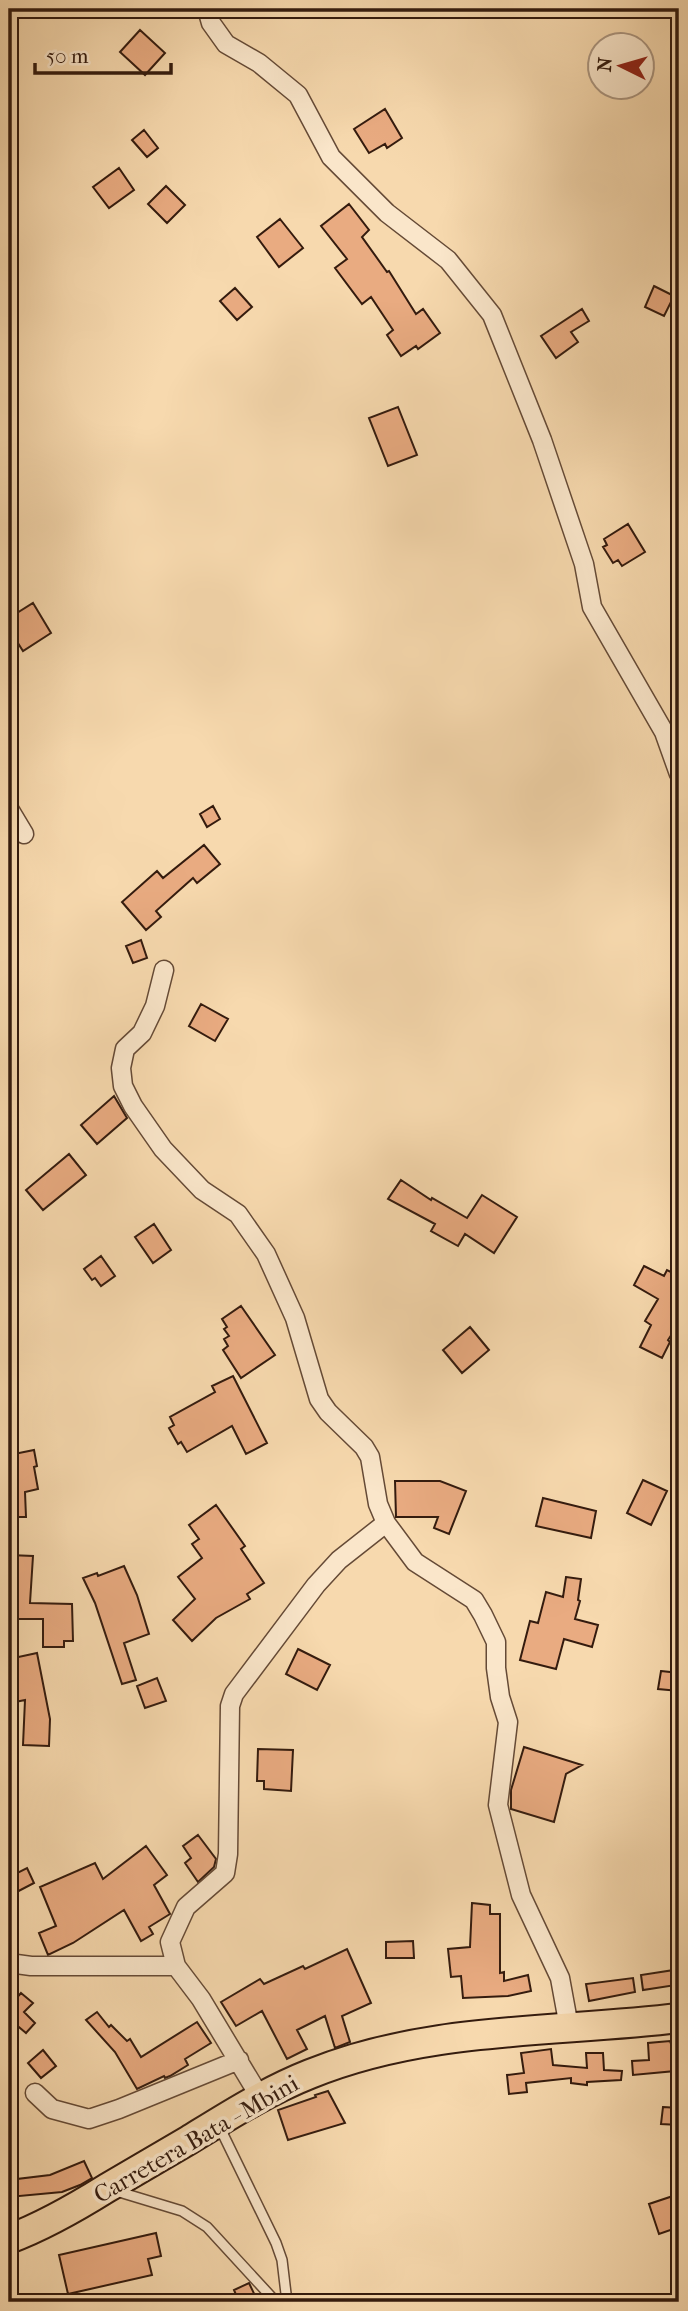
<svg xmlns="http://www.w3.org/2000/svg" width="688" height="2311" font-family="'IM FELL French Canon',serif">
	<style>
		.building { fill: #e9ab81; stroke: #341b0e; stroke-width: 2 }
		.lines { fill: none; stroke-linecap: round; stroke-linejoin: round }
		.lane-casing { stroke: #654a36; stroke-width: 12 }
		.street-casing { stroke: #654a36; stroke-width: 21 }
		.primary-casing { stroke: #341b0e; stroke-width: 32 }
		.lane { stroke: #fae6ca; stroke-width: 9 }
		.street { stroke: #fae6ca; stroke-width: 18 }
		.primary { stroke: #f7d9ae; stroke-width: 28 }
		.labels { text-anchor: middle; stroke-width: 7; stroke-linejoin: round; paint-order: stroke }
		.street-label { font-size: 24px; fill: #341b0e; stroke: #fae6ca }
	</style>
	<rect width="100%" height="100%" fill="#f7d9ae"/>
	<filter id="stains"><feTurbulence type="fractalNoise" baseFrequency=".00286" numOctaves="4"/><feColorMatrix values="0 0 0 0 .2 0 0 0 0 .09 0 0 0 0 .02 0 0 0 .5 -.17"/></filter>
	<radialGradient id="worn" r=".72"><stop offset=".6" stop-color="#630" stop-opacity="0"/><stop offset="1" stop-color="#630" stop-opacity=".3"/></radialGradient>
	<path class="building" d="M140 30 165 53 145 75 120 52Z
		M385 109 402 138 387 148 385 144 369 153 354 129Z
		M144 130 158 148 147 157 132 140Z
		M119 168 134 190 109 208 93 187Z
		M166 186 185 205 167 223 148 204Z
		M349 204 369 230 362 237 387 272 389 271 416 314 423 309 440 333 418 349 416 346 401 356 387 335 393 330 371 297 362 304 335 268 347 259 321 226Z
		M280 219 303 248 279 267 257 237Z
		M654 286 674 296 664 316 645 307Z
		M235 288 252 307 237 320 220 301Z
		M582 309 589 321 571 332 578 342 556 358 541 336Z
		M398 407 417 455 388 466 369 418Z
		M628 524 645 552 622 566 618 560 613 563 603 547 607 545 604 539Z
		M33 603 51 633 23 651 9 629V618Z
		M213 806 220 819 207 827 200 814Z
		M204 845 220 864 197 883 193 878 156 911 161 917 146 930 122 902 157 871 163 878Z
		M141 940 147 958 133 963 126 946Z
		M201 1004 228 1019 215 1041 189 1026Z
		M114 1096 127 1118 97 1144 81 1125Z
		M69 1154 86 1175 43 1210 26 1190Z
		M401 1180 431 1200 432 1198 467 1218 482 1195 517 1217 494 1253 465 1234 458 1246 431 1231 435 1224 388 1199Z
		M154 1224 171 1250 153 1263 135 1237Z
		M101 1256 115 1276 101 1286 95 1278 92 1280 84 1269Z
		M644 1266 664 1276 667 1270 679 1276V1310L674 1320 679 1323 668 1340 670 1342 662 1358 640 1347 651 1325 645 1321 658 1299 634 1285Z
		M241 1306 275 1355 241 1378 223 1350 228 1346 224 1339 229 1336 224 1329 227 1327 222 1319Z
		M470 1327 489 1350 462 1373 443 1350Z
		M233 1376 267 1443 246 1454 232 1426 187 1452 181 1442 178 1444 169 1428 174 1425 170 1417 215 1392 212 1386Z
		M34 1450 37 1466 34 1467 38 1489 25 1492 26 1517H9V1455Z
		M643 1480 667 1491 651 1525 627 1513Z
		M395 1481H440L466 1491 449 1534 434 1528 438 1517H396Z
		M543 1498 596 1511 591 1538 536 1526Z
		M216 1505 245 1546 241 1549 264 1583 247 1594 250 1599 216 1618 192 1641 173 1620 195 1599 178 1577 202 1558 192 1544 199 1539 189 1525Z
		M9 1555 33 1556 30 1603 72 1604 73 1641H64V1647H43V1619H9Z
		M124 1566 137 1595 149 1634 124 1643 136 1680 122 1684 95 1603 83 1578 97 1573 98 1576Z
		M566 1577 581 1579 578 1600 580 1601 575 1619 598 1625 592 1647 564 1639 556 1669 520 1660 530 1621 538 1623 546 1592 563 1597Z
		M298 1649 330 1665 317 1690 286 1674Z
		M37 1653 50 1719 49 1746 23 1745 25 1700 15 1702 9 1670V1659Z
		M661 1671 679 1673V1691L658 1689Z
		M157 1678 166 1701 145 1708 137 1686Z
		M524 1747 582 1765 566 1774 554 1822 511 1809V1790Z
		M258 1749 293 1750 291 1791 264 1789V1781H257Z
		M198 1835 216 1859 214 1867 198 1882 185 1863 191 1858 183 1846Z
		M146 1846 167 1875 154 1885 170 1914 149 1927 153 1934 141 1941 124 1910 73 1943 48 1955 39 1933 56 1926 40 1887 95 1863 103 1879Z
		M27 1868 34 1883 9 1896V1877Z
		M472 1903 490 1905V1914H500V1973L504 1972V1981L528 1975 531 1991 508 1996 463 1998 461 1976 451 1977 448 1949 470 1947Z
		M413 1941 414 1958H386V1942Z
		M347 1949 371 2003 342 2016 350 2042 335 2048 325 2016 297 2030 307 2049 287 2059 262 2011 236 2026 221 2002 260 1979 264 1984 303 1966 305 1969Z
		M674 1970 676 1985 643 1990 641 1975Z
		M633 1978 635 1992 589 2001 586 1984Z
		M21 1993 33 2003 24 2012 35 2023 26 2033 14 2023 9 2029V1998L13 2002Z
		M97 2012 109 2027 111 2025 127 2041 130 2039 141 2057 197 2022 211 2043 185 2059 188 2065 170 2076 165 2078 164 2076 137 2089 115 2052 86 2020Z
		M670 2041 671 2044 679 2043V2067H675V2071L633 2075 632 2061 649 2060 648 2043Z
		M551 2049 553 2065 587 2068 586 2053H603L604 2070 622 2071 621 2080 587 2082V2085L571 2083V2078L526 2083 527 2092 509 2094 507 2075 524 2073 521 2053Z
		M43 2050 56 2066 41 2078 28 2063Z
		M328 2091 345 2123 288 2140 278 2110 316 2097 315 2095Z
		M663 2107 679 2108V2125L661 2124Z
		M84 2161 92 2178 80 2185 62 2192 9 2197V2180L50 2175Z
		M679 2194V2227L659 2234 649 2204Z
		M156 2233 161 2256 148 2259 152 2275 68 2294 59 2255Z
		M249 2283 258 2302H239L234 2290Z"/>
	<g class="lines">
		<g class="lane-casing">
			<path id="lane" d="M219 2126 276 2243 282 2260 287 2302
				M116 2191 182 2211 207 2227 276 2302"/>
		</g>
		<g class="street-casing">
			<path id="street" d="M207 9 211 23 226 44 259 63 298 95 331 157 387 213 448 260 492 315 542 440 584 564 592 607 664 732 679 774
				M9 809 24 834
				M164 970 155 1006 142 1033 125 1049 121 1068 123 1086 133 1106 163 1149 202 1190 238 1214 266 1254 295 1318 319 1399 328 1412 364 1447 370 1457 378 1504 386 1523 415 1562 474 1600 483 1615 496 1642V1668L500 1697 508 1722 498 1805 521 1895 560 1978 569 2027
				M9 1963 31 1966H176
				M35 2093 52 2109 89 2119 119 2109 239 2060
				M260 2097 201 1999 176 1966 170 1942 186 1907 225 1873 228 1854 230 1706 234 1694 316 1585 339 1560 386 1523"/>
		</g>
		<g class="primary-casing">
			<path id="primary" d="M9 2239C44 2226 75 2208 107 2188 134 2172 162 2156 189 2140 228 2116 267 2091 310 2074 428 2026 555 2033 679 2018"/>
		</g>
		<use href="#lane" class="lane"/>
		<use href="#street" class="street"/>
		<use href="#primary" class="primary"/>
	</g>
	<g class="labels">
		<g class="street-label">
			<text transform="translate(196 2139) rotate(-30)" y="8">Carretera Bata - Mbini</text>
		</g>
	</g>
	<rect width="688" height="2311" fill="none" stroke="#f7d9ae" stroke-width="35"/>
	<rect x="10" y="10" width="667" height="2290" fill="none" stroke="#341b0e" stroke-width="3.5"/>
	<rect x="18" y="18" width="653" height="2276" fill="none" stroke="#341b0e" stroke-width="2"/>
	<g transform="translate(621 66) rotate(275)"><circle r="33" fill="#fae6ca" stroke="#ab957f" stroke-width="2"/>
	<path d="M0-5L12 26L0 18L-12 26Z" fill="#8f2418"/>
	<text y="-10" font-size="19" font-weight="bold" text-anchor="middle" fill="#341b0e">N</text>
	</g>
	<path d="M35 63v10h136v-10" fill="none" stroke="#341b0e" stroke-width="3.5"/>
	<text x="46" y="63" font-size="21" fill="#341b0e" stroke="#fae6ca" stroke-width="5" paint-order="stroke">50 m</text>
	<rect width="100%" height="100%" filter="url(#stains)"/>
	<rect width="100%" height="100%" fill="url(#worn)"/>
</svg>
